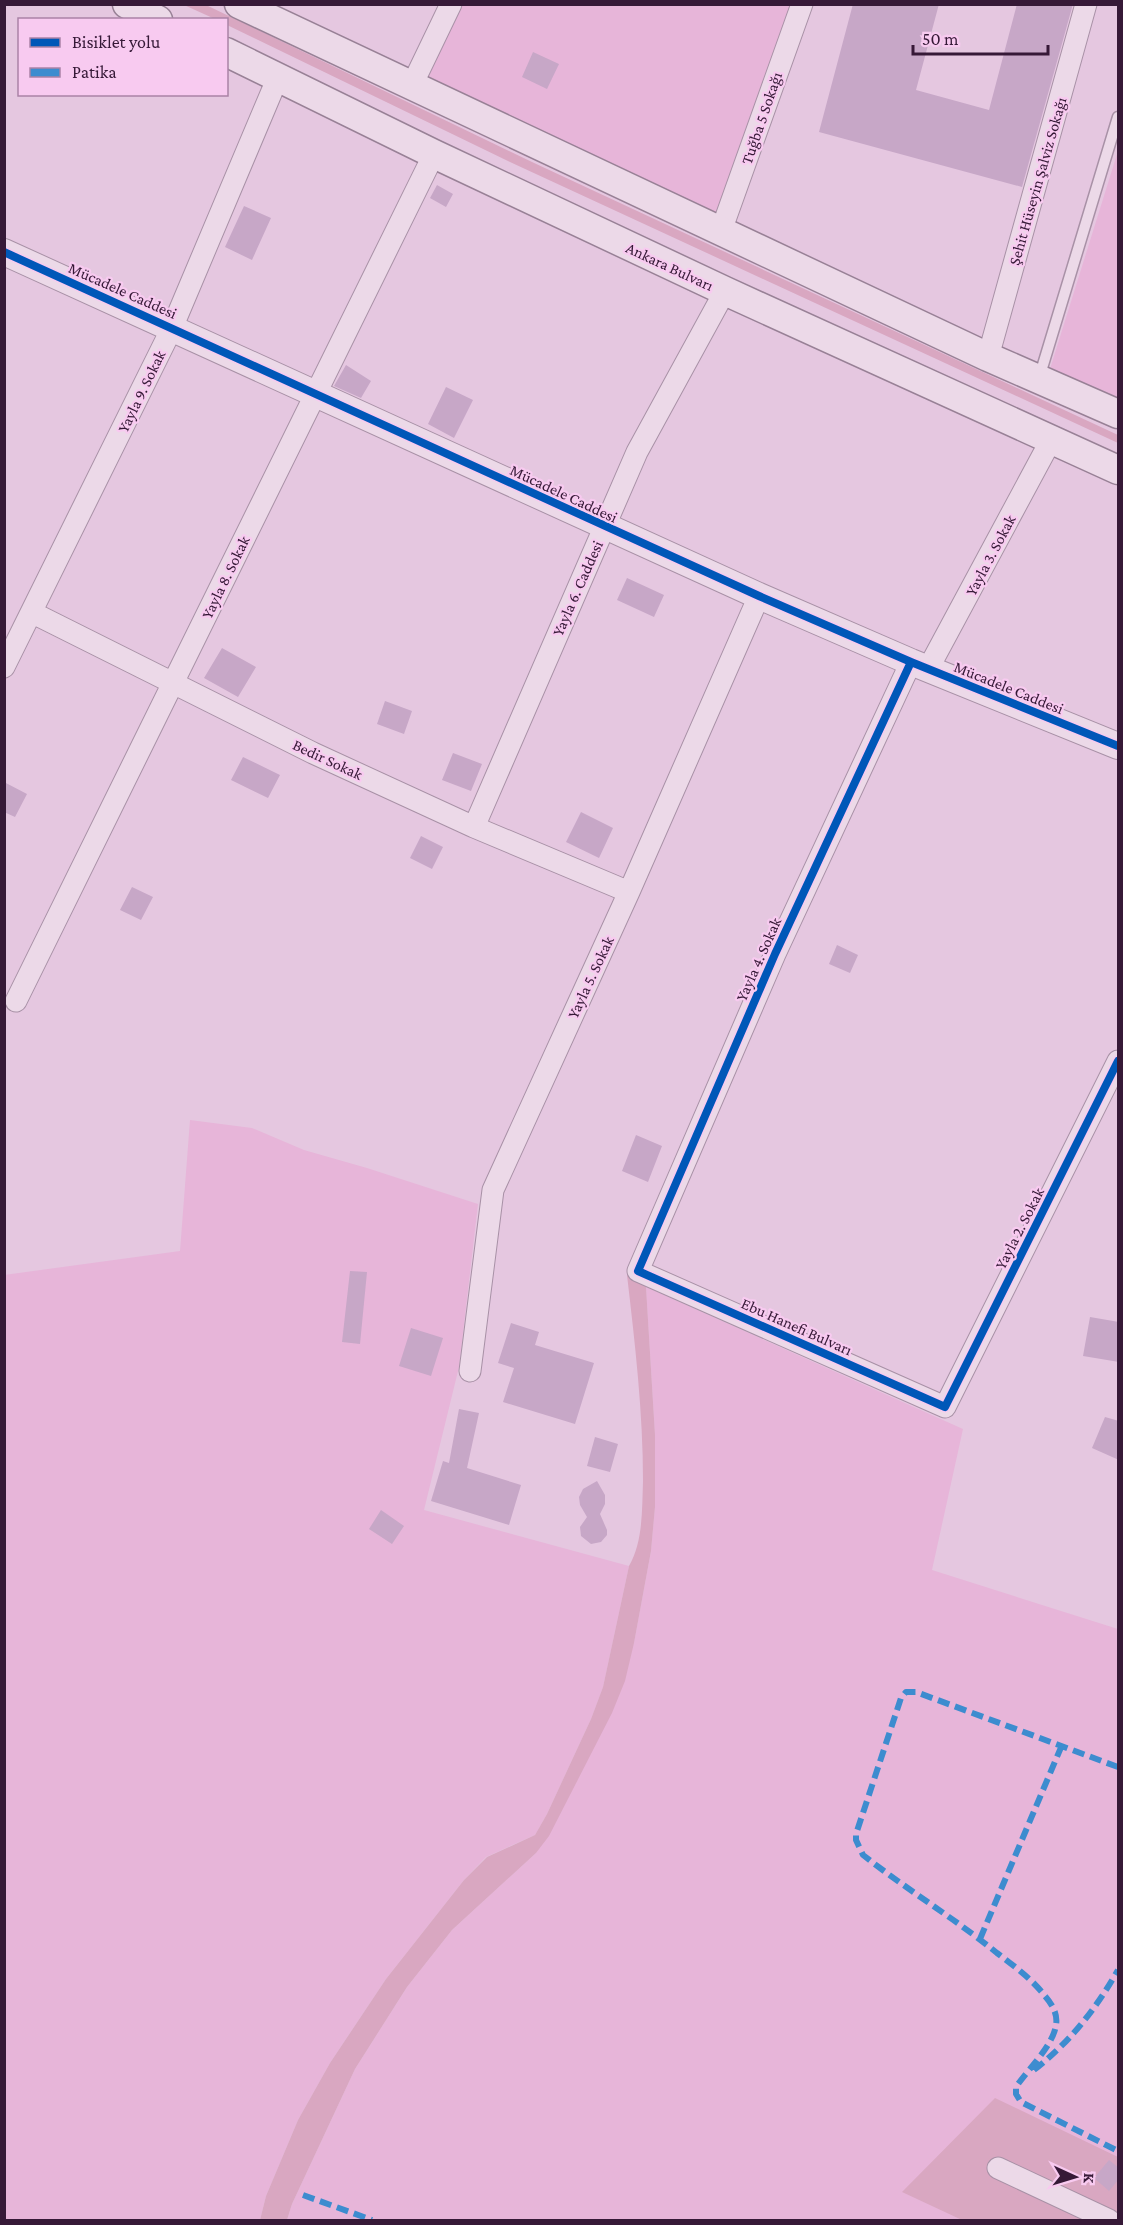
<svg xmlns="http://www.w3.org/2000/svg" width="1123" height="2225" font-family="'Crimson Pro',serif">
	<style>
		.farmland { fill: #e7b5d9 }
		.green { fill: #d9a7c1 }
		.building { fill: #c7a7c7 }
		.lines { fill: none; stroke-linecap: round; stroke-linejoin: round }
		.service-casing { stroke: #a891a6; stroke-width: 13 }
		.minor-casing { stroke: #a891a6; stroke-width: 23 }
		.tertiary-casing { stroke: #a891a6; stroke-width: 28 }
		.secondary-casing { stroke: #988196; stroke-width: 31 }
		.service { stroke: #ecd9e8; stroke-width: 10 }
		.minor { stroke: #ecd9e8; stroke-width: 21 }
		.tertiary { stroke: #ecd9e8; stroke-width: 26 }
		.secondary { stroke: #ecd9e8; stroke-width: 28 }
		.quiet { stroke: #3d8ccf; stroke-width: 6; stroke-dasharray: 12 6; stroke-linecap: butt }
		.cycleway-casing { stroke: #f8caf0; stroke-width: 11 }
		.cycleway { stroke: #0057b8; stroke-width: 8 }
		.labels { text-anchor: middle; stroke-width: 4.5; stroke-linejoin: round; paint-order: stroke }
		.street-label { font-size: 16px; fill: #361937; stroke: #f8caf0 }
	</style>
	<rect width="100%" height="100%" fill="#e5c7e0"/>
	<path class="farmland" d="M459 5H792L715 216 535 132 426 75Z
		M1118 151V401L1050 369Z
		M190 1120 252 1128 304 1150 367 1168 478 1204 459 1367 424 1510 629 1566 603 1687 591 1719 547 1814 535 1835 486 1857 464 1880 386 1979 330 2063 298 2120 266 2196 260 2220H5L4 1275 180 1251Z
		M646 1287 963 1429 932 1570 1118 1629V2220H287L292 2204 355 2069 407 1987 452 1930 536 1853 634 1643 651 1551 655 1507V1435Z"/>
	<path class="green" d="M184 5H206L532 162 1118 435V443L510 162 227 25 226 20 215 19Z
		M627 1275 646 1287 655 1435V1507L651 1551 634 1643 625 1681 612 1713 549 1836 536 1853 452 1930 407 1987 355 2069 292 2204 287 2220H260L266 2196 298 2120 330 2063 386 1979 464 1880 487 1857 535 1835 547 1814 591 1719 603 1687 629 1566C643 1542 642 1510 643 1481 643 1412 635 1344 627 1275Z
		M995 2098 1118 2157V2220H962L902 2192Z"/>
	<path class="building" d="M853 4H939L916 90 989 110 1017 4H1073L1022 187 819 132Z
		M533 52 559 64 547 89 522 77Z
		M437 185 453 194 446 207 430 198Z
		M244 206 271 218 252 260 225 247Z
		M346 365 371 381 361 398 334 386Z
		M446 387 473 400 454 438 428 424Z
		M627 578 664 595 654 617 617 600Z
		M222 648 256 667 238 697 204 678Z
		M385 701 412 711 404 734 377 724Z
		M453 753 482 764 471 791 442 780Z
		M243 757 280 775 268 798 231 780Z
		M4 782 27 794 15 817 4 812Z
		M581 812 613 828 599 858 566 842Z
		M421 836 443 847 432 869 410 858Z
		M132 887 153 897 141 920 120 910Z
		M837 945 858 955 850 973 829 964Z
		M636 1135 662 1146 648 1182 622 1171Z
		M350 1271 367 1272 360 1344 342 1342Z
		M1090 1317 1119 1322V1362L1083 1356Z
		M511 1323 539 1332 535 1345 594 1363 575 1424 503 1402 514 1368 498 1363Z
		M411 1328 443 1338 431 1376 399 1366Z
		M459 1409 479 1413 467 1468 521 1485 509 1525 431 1501 443 1461 449 1463Z
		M1105 1417 1119 1421V1460L1092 1448Z
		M595 1437 618 1444 610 1472 587 1466Z
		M597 1481 605 1495V1504L600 1514 607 1530V1535L601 1542 591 1544 581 1536 580 1527 587 1517 580 1505 579 1497 583 1489Z
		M381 1510 404 1526 392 1544 369 1529Z
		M1109 2160 1119 2168V2179L1109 2191 1094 2178Z"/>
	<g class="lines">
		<g class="service-casing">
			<path id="service" d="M1039 378 1118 117"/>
		</g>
		<g class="minor-casing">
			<path id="minor" d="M412 85 451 4
				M721 231 802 4
				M988 357 1086 4
				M33 613 313 753 474 827 629 892
				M911 662 775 954 638 1271 945 1407 1118 1061
				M4 667 172 328 278 77
				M928 669 1051 440
				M474 827 637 452 725 291
				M16 1001 434 154
				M470 1371 493 1190 629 892 759 596
				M998 2168 1109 2220"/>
		</g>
		<g class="tertiary-casing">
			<path id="tertiary" d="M4 252 759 596 911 662 1118 746"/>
		</g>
		<g class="secondary-casing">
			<path id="secondary" d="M127 4 158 20
				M239 4 988 357 1118 414
				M226 52 434 154 725 291 1118 470"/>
		</g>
		<use href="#service" class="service"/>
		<use href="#minor" class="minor"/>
		<use href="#tertiary" class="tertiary"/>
		<use href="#secondary" class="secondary"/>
		<path class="quiet" d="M1118 1767 916 1692H906L901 1698 856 1834V1840L863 1855C906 1889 954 1918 997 1953 1014 1966 1032 1979 1045 1996 1052 2004 1058 2014 1056 2025 1053 2046 1028 2069 1016 2087V2094L1021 2102 1118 2151
			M980 1939 1062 1745
			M1034 2070C1070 2042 1096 2009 1118 1970
			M303 2195 372 2220"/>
		<g class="cycleway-casing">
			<path id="cycleway" d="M4 252 759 596 911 662 1118 746
				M911 662 775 954 638 1271 945 1407 1118 1061"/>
		</g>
		<use href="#cycleway" class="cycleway"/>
	</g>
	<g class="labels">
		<g class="street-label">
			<text transform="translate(761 118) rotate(-71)" y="6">Tuğba 5 Sokağı</text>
			<text transform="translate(1037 181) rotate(-74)" y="6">Şehit Hüseyin Şalviz Sokağı</text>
			<text transform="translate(670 266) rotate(25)" y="6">Ankara Bulvarı</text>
			<text transform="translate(123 290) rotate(24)" y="6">Mücadele Caddesi</text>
			<text transform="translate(141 391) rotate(-64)" y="6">Yayla 9. Sokak</text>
			<text transform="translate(564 493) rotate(25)" y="6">Mücadele Caddesi</text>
			<text transform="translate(990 555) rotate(-62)" y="6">Yayla 3. Sokak</text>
			<text transform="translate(225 577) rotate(-64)" y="6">Yayla 8. Sokak</text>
			<text transform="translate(577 588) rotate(-66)" y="6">Yayla 6. Caddesi</text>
			<text transform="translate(1009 687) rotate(22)" y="6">Mücadele Caddesi</text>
			<text transform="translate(328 759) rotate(25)" y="6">Bedir Sokak</text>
			<text transform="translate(758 959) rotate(-66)" y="6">Yayla 4. Sokak</text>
			<text transform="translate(590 977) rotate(-65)" y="6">Yayla 5. Sokak</text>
			<text transform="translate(1019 1228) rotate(-63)" y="6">Yayla 2. Sokak</text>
			<text transform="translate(797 1326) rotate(24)" y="6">Ebu Hanefi Bulvarı</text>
		</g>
	</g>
	<rect width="1123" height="2225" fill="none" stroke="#361937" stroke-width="12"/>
	<rect x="18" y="18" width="210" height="78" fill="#f8caf0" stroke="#aa83a6" stroke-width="1.5"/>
	<rect x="30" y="38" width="30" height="9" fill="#0057b8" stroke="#aa83a6" stroke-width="1.5"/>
	<text x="72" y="48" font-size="18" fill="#361937">Bisiklet yolu</text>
	<rect x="30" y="68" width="30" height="9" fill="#3d8ccf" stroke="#aa83a6" stroke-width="1.5"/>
	<text x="72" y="78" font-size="18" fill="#361937">Patika</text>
	<g transform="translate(1075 2177) rotate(94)" stroke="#f8caf0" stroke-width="4.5" paint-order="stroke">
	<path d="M0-4.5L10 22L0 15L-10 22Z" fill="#361937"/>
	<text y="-9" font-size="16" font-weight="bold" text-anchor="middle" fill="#361937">K</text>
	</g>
	<path d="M913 45v9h135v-9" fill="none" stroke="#361937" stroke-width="3"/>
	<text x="922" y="45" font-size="18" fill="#361937" stroke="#f8caf0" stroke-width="4.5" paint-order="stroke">50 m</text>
</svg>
